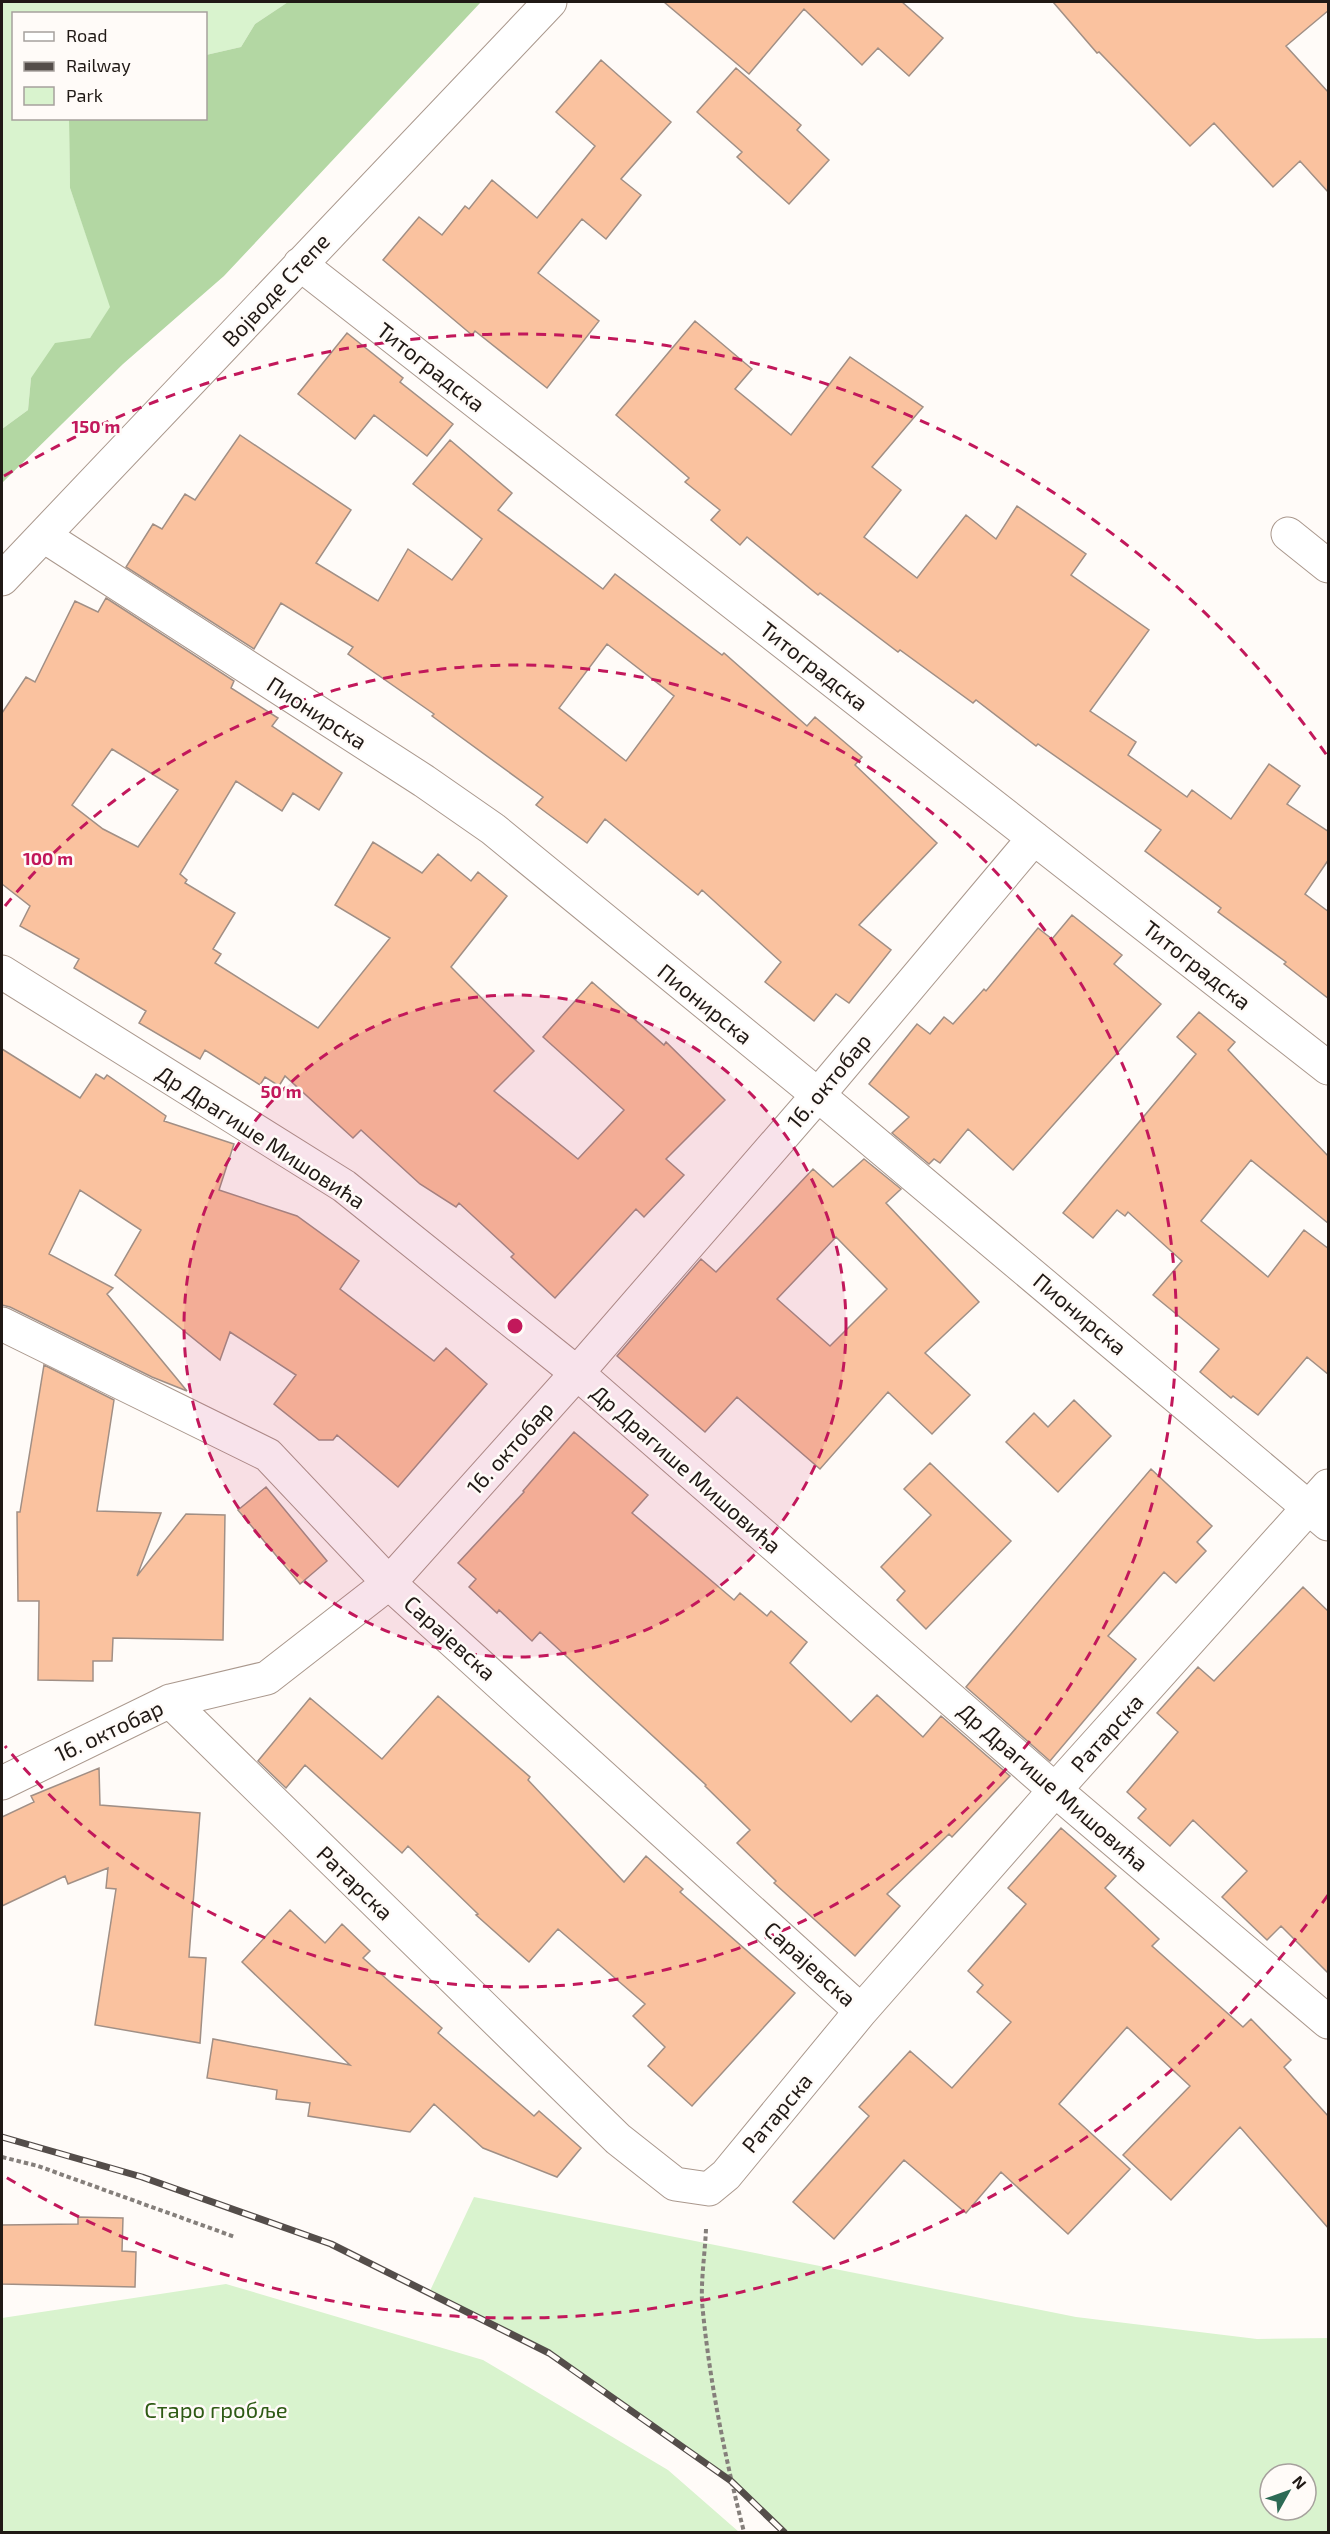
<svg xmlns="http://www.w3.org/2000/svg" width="1330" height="2534" font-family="'Exo 2',sans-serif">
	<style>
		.green { fill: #d9f3ce; fill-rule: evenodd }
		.forest { fill: #b3d7a3 }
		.building { fill: #fac29f; stroke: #a18f85; stroke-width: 1.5; fill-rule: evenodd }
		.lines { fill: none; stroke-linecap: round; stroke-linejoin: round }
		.minor-casing { stroke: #aa988d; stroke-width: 35 }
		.path { stroke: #857f7b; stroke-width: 4; stroke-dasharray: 4.5 3; stroke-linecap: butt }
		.minor { stroke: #fff; stroke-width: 33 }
		.rail-casing { stroke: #544d4a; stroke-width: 7 }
		.rail { stroke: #fffbf8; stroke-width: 4.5; stroke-dasharray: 14; stroke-linecap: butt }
		.ring { fill: none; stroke: #c2185b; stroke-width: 3; stroke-dasharray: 10 8 }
		.labels { text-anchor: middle; stroke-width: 5; stroke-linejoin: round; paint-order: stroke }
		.street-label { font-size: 22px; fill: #201915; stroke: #fffbf8 }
		.park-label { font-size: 22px; fill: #2e5a14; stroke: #fffbf8 }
		.centre { fill: #c2185b; stroke: #fffbf8; stroke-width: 3 }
		.ring-label { font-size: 18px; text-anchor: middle; font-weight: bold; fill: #c2185b; stroke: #fffbf8; stroke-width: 5; stroke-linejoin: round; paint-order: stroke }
	</style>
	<rect width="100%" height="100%" fill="#fffbf8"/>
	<path class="green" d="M2 2H288L255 24 241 47 206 55V14H14V118L69 119 70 188 111 307 90 338 31 378 28 410 2 429Z
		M474 2197 1076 2317 1257 2339 1328 2338V2532H784L731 2481 549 2353 429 2293ZM1270 2474H1306V2510H1270Z
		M226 2284 483 2360 668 2470 739 2532H2V2318Z"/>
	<path class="forest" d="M288 2H481L224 276 123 364 2 483V429L28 410 31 378 55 343 90 338 110 307 70 188 69 119 206 118V55L241 47 255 24Z"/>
	<path class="building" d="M664 2H902L943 38 909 76 878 48 862 65 804 9 749 74Z
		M1053 2H1329V10L1286 46 1329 93V193L1300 161 1273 187 1214 123 1190 146 1099 52 1097 53Z
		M601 60 671 122 621 179 641 195 606 239 582 219 538 273 599 321 547 388 475 331 472 335 383 260 419 217 442 235 465 206 469 209 492 180 537 218 595 146 556 112Z
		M736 68 801 125 797 130 829 160 789 204 737 157 742 152 697 112Z
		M695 321 752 369 735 389 791 435 850 357 923 407 872 467 901 490 864 537 917 578 966 515 996 539 1017 506 1086 554 1071 575 1149 630 1090 711 1136 742 1128 755 1187 797 1192 790 1231 819 1269 764 1300 786 1287 804 1329 832V859L1305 894 1329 912V999L1284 964 1286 962 1218 912 1221 908 1145 851 1161 830 1038 744 1036 746 976 700 973 703 900 650 898 652 820 593 818 595 747 537 740 545 711 520 720 510 685 482 689 478 616 415Z
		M347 333 403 378 400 382 453 424 427 456 374 415 355 439 298 394Z
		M240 435 351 510 316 563 378 601 408 549 452 580 482 539 413 484 450 440 512 493 498 510 603 589 615 574 722 655 724 653 807 726 815 717 862 757 855 765 937 843 859 925 891 950 849 1003 836 994 814 1021 765 982 781 962 702 890 698 895 605 819 587 843 536 805 543 797 432 716 434 714 348 654 353 647 281 603 254 649 126 567 153 524 162 529 185 494 195 500ZM607 644 674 696 626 761 559 708Z
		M106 598 234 681 231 688 278 718 272 726 342 773 319 810 293 793 282 811 236 781 180 874 187 880 185 883 235 913 213 949 221 954 215 963 318 1028 390 938 335 905 373 842 422 873 438 854 471 881 478 872 507 896 451 967 534 1051 494 1091 578 1159 624 1110 543 1037 592 982 664 1045 666 1042 725 1100 666 1159 684 1175 644 1217 636 1209 555 1298 511 1257 514 1254 459 1203 456 1207 420 1184 361 1130 353 1138 285 1076 279 1086 265 1077 260 1085 205 1050 200 1059 139 1023 146 1011 74 968 79 959 20 926 30 906 2 884V713L26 677 35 682 75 601 98 612ZM112 749 178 790 138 847 103 829 72 805Z
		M1072 915 1122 955 1114 964 1161 1004 1013 1170 968 1129 940 1163 934 1159 929 1164 892 1133 909 1117 869 1084 917 1024 930 1034 944 1017 953 1024 984 989 986 991 1038 928 1052 939Z
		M1199 1012 1235 1042 1228 1050 1329 1157V1224L1251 1160 1201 1221 1268 1277 1304 1230 1329 1249V1375L1307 1357 1258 1415 1233 1396 1231 1398 1200 1372 1219 1349 1153 1295 1182 1261 1128 1212 1125 1216 1117 1210 1093 1238 1063 1213 1196 1054 1177 1037Z
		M2 1049 80 1098 96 1074 104 1079 107 1075 166 1116 164 1121 234 1144 219 1190 297 1216 359 1261 340 1289 434 1361 446 1348 487 1384 398 1487 337 1435 333 1440H319L274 1404 296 1375 230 1332 220 1360 115 1275 141 1230 80 1190 49 1254 113 1288 107 1294 187 1391 152 1377 10 1307 2 1305Z
		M864 1159 901 1189 886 1203 979 1302 925 1353 970 1395 932 1434 888 1392 820 1469 737 1397 705 1432 617 1356 701 1259 716 1272 813 1169 833 1187ZM836 1237 887 1289 830 1346 777 1299Z
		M44 1365 114 1400 97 1511 161 1513 137 1576 186 1514 225 1515 223 1640 113 1638 112 1661H93V1681L38 1680 39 1601H18L17 1512H20Z
		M1074 1400 1111 1436 1058 1492 1006 1442 1034 1413 1048 1427Z
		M574 1432 648 1495 632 1513 734 1600 740 1593 767 1616 771 1611 807 1642 790 1663 851 1722 877 1695 923 1737 941 1716 1010 1776 952 1837 949 1834 887 1894 900 1906 855 1956 774 1883 776 1881 737 1843 750 1830 705 1786 706 1785 540 1632 532 1641 499 1610 497 1613 469 1587 476 1579 458 1563 524 1492 523 1491Z
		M930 1463 1011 1541 926 1629 897 1600 905 1591 881 1567 931 1515 904 1489Z
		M1151 1469 1212 1526 1197 1542 1206 1551 1176 1583 1164 1572 1108 1636 1136 1659 1050 1761 966 1687Z
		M266 1487 327 1561 300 1584 238 1510Z
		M1303 1587 1329 1612V1974L1281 1926 1267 1940 1222 1897 1247 1871 1193 1820 1170 1846 1138 1818 1146 1809 1127 1792 1178 1732 1157 1713 1198 1667 1214 1681Z
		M438 1696 530 1777 528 1780 624 1882 646 1856 683 1889 680 1892 795 1993 692 2106 648 2066 665 2047 633 2016 645 2004 558 1929 529 1962 476 1915 478 1914 408 1846 402 1853 305 1765 286 1788 258 1761 310 1698 382 1759Z
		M99 1768 100 1805 200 1813 189 1957 206 1958 200 2043 95 2025 116 1889 106 1888 108 1868 68 1884 65 1876 2 1906V1817L34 1802 31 1796Z
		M1061 1828 1116 1876 1105 1888 1159 1939 1152 1946 1243 2027 1251 2019 1291 2060 1284 2067 1329 2117V2229L1240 2127 1171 2200 1123 2155 1190 2086 1127 2027 1059 2104 1130 2169 1068 2234 1001 2172 966 2213 904 2160 834 2239 793 2202 869 2116 859 2107 910 2051 952 2088 1011 2022 977 1992 983 1985 968 1971 1026 1904 1008 1888Z
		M290 1910 325 1943 342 1924 370 1951 363 1958 442 2028 438 2033 534 2116 539 2111 581 2148 557 2177 483 2148 434 2104 410 2132 308 2116 310 2103 276 2099 277 2090 207 2078 213 2039 350 2065 242 1962Z
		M78 2217 123 2218 122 2251 136 2252 135 2287 2 2284V2225L78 2224Z"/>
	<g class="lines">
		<g class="minor-casing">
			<path id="minor" d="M300 264 1328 1068
				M1288 534 1328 566
				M44 536 424 781 493 829 818 1095 1328 1524
				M2 579 550 2
				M2 972 344 1186 577 1373 1055 1790 1328 2022
				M2 1324 268 1455 389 1583 861 2011
				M170 1701 618 2139 675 2184 709 2189 726 2175 861 2011 1055 1790 1328 1486
				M2 1783 170 1701 267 1678 389 1583 577 1373 818 1095 1034 838"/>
		</g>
		<path class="path" d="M2 2157 38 2166 235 2237
			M706 2229C705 2253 701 2278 702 2302 709 2379 725 2458 744 2532"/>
		<use href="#minor" class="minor"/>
		<g class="rail-casing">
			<path id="rail" d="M2 2137 142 2177 331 2244 549 2353 731 2481 784 2532"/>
		</g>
		<use href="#rail" class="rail"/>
	</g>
	<circle cx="515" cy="1326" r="331" fill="#c2185b" fill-opacity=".12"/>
	<g class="ring">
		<circle cx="515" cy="1326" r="331"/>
		<path d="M5 906A661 661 0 1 1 5 1746"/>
		<path d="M1328 1895A992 992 0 0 1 4 2176M4 476A992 992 0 0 1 1328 757"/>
	</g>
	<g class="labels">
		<g class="street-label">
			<text transform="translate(276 290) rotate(-47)" y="8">Војводе Степе</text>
			<text transform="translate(431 367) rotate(38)" y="8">Титоградска</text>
			<text transform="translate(814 666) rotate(38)" y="8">Титоградска</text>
			<text transform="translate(317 713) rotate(33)" y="8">Пионирска</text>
			<text transform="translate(1197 965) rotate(38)" y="8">Титоградска</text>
			<text transform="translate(705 1004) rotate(39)" y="8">Пионирска</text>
			<text transform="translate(829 1081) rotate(-50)" y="8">16. октобар</text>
			<text transform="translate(261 1137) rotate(33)" y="8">Др Драгише Мишовића</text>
			<text transform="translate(1080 1314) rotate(40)" y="8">Пионирска</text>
			<text transform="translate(510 1448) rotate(-48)" y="8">16. октобар</text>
			<text transform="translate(686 1469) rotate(41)" y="8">Др Драгише Мишовића</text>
			<text transform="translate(450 1638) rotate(42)" y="8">Сарајевска</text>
			<text transform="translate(109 1731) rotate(-25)" y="8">16. октобар</text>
			<text transform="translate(1107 1733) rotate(-48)" y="8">Ратарска</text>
			<text transform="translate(1053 1787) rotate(41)" y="8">Др Драгише Мишовића</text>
			<text transform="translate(355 1883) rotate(44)" y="8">Ратарска</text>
			<text transform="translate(810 1964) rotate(42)" y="8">Сарајевска</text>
			<text transform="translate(777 2113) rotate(-50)" y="8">Ратарска</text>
		</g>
		<g class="park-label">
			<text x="216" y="2418">Старо гробље</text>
		</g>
	</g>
	<circle cx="515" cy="1326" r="9" class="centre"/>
	<g class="ring-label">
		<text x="96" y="433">150 m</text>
		<text x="48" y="865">100 m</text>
		<text x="281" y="1098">50 m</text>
	</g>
	<rect width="1330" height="2534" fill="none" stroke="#201915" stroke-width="6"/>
	<rect x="12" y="12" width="195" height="108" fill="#fffbf8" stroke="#a6a19d" stroke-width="1.5"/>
	<rect x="24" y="32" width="30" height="9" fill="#ffffff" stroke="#a6a19d" stroke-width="1.5"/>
	<text x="66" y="42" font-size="18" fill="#201915">Road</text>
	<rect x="24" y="62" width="30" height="9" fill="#544d4a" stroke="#a6a19d" stroke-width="1.5"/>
	<text x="66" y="72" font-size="18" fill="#201915">Railway</text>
	<rect x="24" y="87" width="30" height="18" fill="#d9f3ce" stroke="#a6a19d" stroke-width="1.5"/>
	<text x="66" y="102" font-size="18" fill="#201915">Park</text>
	<g transform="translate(1288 2492) rotate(50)"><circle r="28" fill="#fffbf8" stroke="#a6a19d" stroke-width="1.5"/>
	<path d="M0-4.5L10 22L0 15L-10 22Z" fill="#2d6a55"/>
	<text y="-9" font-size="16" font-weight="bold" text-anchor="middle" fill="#201915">N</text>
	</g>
</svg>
